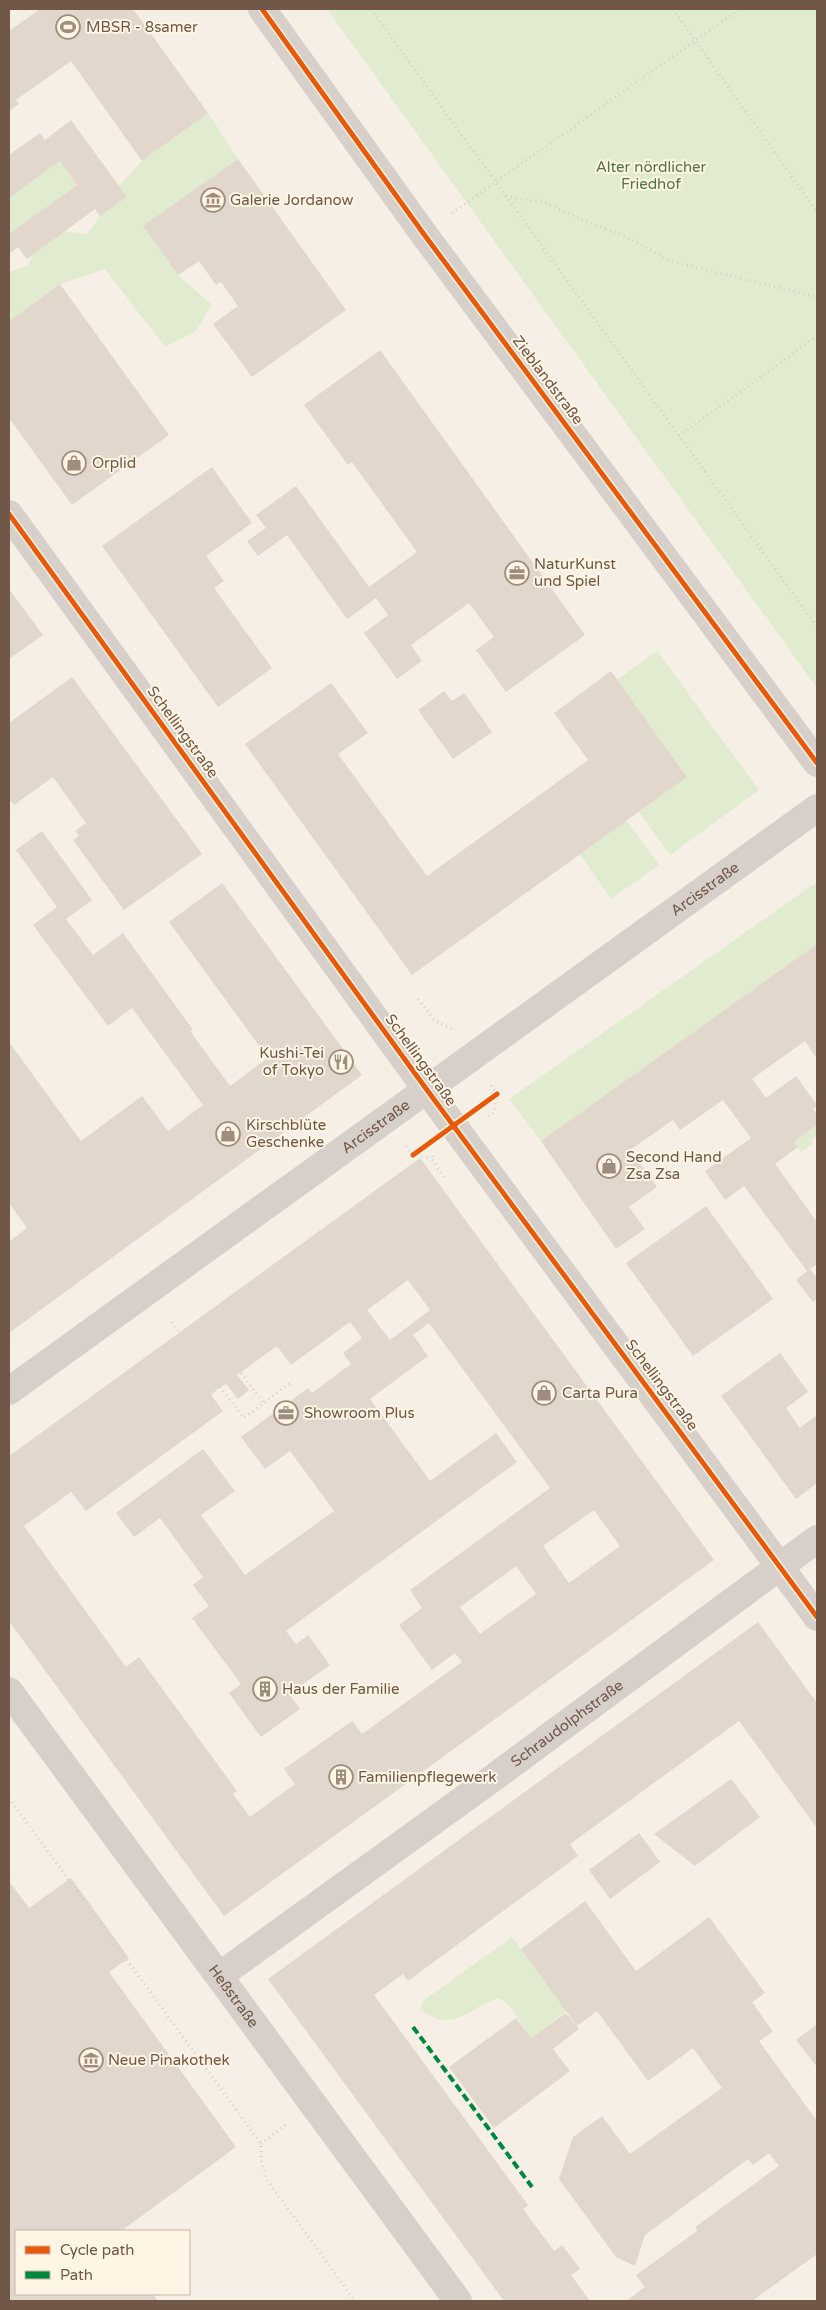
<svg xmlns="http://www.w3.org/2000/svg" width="826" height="2310" font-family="'Varela Round',sans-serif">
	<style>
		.green { fill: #e0ebd0 }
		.building { fill: #e1d7cd; fill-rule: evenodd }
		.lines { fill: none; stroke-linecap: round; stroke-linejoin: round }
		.path { stroke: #d6cfc8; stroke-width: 3; stroke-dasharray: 1 4; stroke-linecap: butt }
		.minor { stroke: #d7cfc9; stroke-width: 28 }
		.secondary { stroke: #d7cfc9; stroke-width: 28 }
		.quiet { stroke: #00873e; stroke-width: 4; stroke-dasharray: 8 4; stroke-linecap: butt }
		.cycleway-casing { stroke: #fff5e4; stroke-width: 8 }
		.cycleway { stroke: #e8590c; stroke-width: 5 }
		.labels { text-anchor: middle; stroke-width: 4; stroke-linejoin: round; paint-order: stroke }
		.poi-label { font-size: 15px; fill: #715747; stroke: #fff5e4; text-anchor: start }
		.park-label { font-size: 15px; fill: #4e7840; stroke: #fff5e4 }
		.street-label { font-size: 15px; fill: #715747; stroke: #fff5e4 }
	</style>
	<rect width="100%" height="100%" fill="#f5efe5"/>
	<path class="green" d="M327 9H817V688Z
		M208 113 238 159 144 226 178 275 212 305 196 331 165 347 105 269 60 284 9 321V272L28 266 44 229 87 234 100 216 127 197 119 186 142 161Z
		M60 161 77 185 9 234V198Z
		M657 651 759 790 670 855 639 812 687 776 617 680Z
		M626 820 659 865 611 899 580 854Z
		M817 882V944L541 1141 509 1099Z
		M817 1125V1135L811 1140 813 1143 801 1152 794 1142Z
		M512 1937 567 2011 531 2038 511 2008 500 1998C478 2002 461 2025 438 2019 432 2017 426 2013 420 2010L423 2001Z"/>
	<path class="building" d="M40 9H133L208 113 142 161 71 61 16 100 19 104 9 111V31Z
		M71 120 127 197 100 216 95 209 27 259 18 247 9 254V234L77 185 60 161 9 198V155L40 133 45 140Z
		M238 159 346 310 252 377 213 324 238 306 221 282 216 285 199 261 178 275 143 226Z
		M60 284 169 435 72 505 9 418V321Z
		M380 350 585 635 506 692 476 650 494 637 469 603 411 645 422 661 397 679 364 633 388 615 376 598 347 619 287 535 258 556 247 541 266 528 256 515 296 486 369 587 417 552 352 462 348 465 304 405Z
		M212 467 252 523 206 556 224 581 214 588 272 668 218 707 102 546Z
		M9 589 43 635 9 659Z
		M611 671 687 777 412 975 245 744 331 683 368 733 338 754 427 876 588 760 554 713Z
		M72 677 202 854 124 910 73 840 79 836 75 831 86 823 53 777 14 805 9 799V723Z
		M444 691 452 701 464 693 492 732 453 759 418 710Z
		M42 831 92 900 66 919 93 955 123 933 193 1030 190 1031 230 1086 268 1058 169 922 222 883 362 1075 9 1333V1242L27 1228 9 1203V1042L81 1141 142 1096 168 1131 203 1105 132 1008 108 1026 33 925 57 907 16 850Z
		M817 944V1059L805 1041 752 1079 766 1098 796 1076 817 1105 813 1109 817 1115V1125L794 1142 798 1147 775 1164 817 1222V1264L810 1269 817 1278V1299L813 1302 796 1280 807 1271 744 1186 725 1200 705 1171 751 1138 723 1100 680 1130 673 1120 630 1150 657 1187 629 1207 645 1229 616 1249 541 1141Z
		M420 1158 714 1560 224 1916 9 1621V1456ZM408 1280 430 1310 390 1340 367 1310ZM350 1322 362 1338 343 1353 351 1364 312 1393 308 1388 241 1437 265 1469 290 1451 334 1511 245 1575 201 1515 235 1491 203 1449 116 1513 134 1537 160 1518 203 1577 193 1585 209 1606 192 1618 241 1684 229 1693 261 1737 300 1709 289 1694 330 1665 308 1635 296 1644 286 1631 517 1462 496 1433 430 1481 370 1399 428 1356 413 1335 429 1323 550 1488 410 1590 422 1608 399 1625 432 1670 455 1653 462 1662 362 1734 352 1721 284 1769 295 1784 250 1817 233 1794 237 1791 139 1657 126 1667 24 1526 71 1492 86 1511 223 1411 211 1395 220 1387 226 1384 238 1399 249 1390 237 1375 277 1346 291 1365ZM594 1510 620 1546 569 1583 543 1546ZM516 1566 536 1594 480 1634 460 1607Z
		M706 1206 773 1299 693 1356 626 1263Z
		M780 1353 808 1392 786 1408 800 1428 817 1415V1483L796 1499 721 1396Z
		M758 1622 817 1703V1828L739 1721 570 1844 578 1856 408 1981 403 1974 374 1995 528 2205 523 2209 554 2251 562 2245 580 2269 571 2275 590 2301H504L268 1979Z
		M731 1779 760 1817 695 1866 654 1834Z
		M639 1833 660 1862 610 1899 589 1870Z
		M71 1878 129 1958 109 1972 236 2147 121 2231H16V2294H153L158 2301H9V1881L29 1908Z
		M585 1901 636 1971 709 1917 765 1993 752 2002 773 2032 759 2041 817 2121V2254L752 2301H626L645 2287 636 2275 697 2231 695 2227 779 2166 769 2153 753 2165 748 2159 645 2235 635 2266 616 2257 559 2179 573 2137 602 2116 630 2154 722 2088 693 2048 648 2081 597 2011 577 2026 521 1949Z
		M566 2013 579 2029 553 2049 570 2071 494 2128 449 2067 516 2018 531 2038Z
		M817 2024V2067L796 2040Z"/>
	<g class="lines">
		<path class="path" d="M371 9 817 627
			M673 9 817 212
			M506 196 543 202 587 222 627 237 670 261 817 297
			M452 213 740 9
			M679 436 817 336
			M418 999 434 1020 452 1029
			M488 1116 494 1112 497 1094 491 1085
			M406 1146 413 1155 431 1158
			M433 1156 431 1158 444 1177
			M172 1322 179 1332
			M241 1373 264 1404
			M220 1387 244 1418 291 1382
			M9 1798 261 2144V2159L267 2180 355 2301
			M261 2144 286 2125"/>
		<g class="minor">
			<path d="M262 9 423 233 817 763"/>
			<path d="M9 514 427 1090 817 1617"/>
			<path id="s1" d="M9 1691 458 2301"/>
			<path id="s2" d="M219 1976 493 1778 817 1539"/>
		</g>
		<path class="secondary" id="s3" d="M9 1391 817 808"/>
		<path class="quiet" d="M413 2027 532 2187"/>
		<g class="cycleway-casing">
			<path id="cycleway" d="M262 9 423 233 817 763
				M9 514 427 1090 817 1617
				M413 1155 497 1094"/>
		</g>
		<use href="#cycleway" class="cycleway"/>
	</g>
	<defs>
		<g id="stadium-ring" transform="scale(1.25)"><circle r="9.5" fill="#fff5e4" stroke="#9f8c7e" stroke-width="1.5"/><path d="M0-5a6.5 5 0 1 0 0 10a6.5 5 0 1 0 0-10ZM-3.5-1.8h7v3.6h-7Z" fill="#9f8c7e"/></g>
		<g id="museum-ring" transform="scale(1.25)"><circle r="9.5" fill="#fff5e4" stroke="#9f8c7e" stroke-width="1.5"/><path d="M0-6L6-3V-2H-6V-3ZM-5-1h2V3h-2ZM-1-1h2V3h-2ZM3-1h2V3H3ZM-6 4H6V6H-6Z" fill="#9f8c7e"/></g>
		<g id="shop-ring" transform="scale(1.25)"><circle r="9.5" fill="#fff5e4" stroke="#9f8c7e" stroke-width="1.5"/><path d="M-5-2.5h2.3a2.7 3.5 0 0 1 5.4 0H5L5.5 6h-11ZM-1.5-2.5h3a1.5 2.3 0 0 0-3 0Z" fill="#9f8c7e"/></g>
		<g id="office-ring" transform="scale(1.25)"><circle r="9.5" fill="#fff5e4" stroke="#9f8c7e" stroke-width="1.5"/><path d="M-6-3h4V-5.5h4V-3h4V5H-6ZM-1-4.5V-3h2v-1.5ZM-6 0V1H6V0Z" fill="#9f8c7e"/></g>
		<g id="restaurant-ring" transform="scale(1.25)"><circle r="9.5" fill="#fff5e4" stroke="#9f8c7e" stroke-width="1.5"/><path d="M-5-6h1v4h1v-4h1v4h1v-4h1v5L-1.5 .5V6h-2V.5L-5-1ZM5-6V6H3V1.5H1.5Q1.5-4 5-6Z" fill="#9f8c7e"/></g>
		<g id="building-ring" transform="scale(1.25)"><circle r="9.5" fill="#fff5e4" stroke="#9f8c7e" stroke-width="1.5"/><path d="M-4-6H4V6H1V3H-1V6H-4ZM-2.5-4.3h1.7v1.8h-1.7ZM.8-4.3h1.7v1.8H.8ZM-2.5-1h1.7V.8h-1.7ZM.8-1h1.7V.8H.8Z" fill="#9f8c7e"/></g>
	</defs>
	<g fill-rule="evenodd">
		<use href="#stadium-ring" x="68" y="27"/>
		<use href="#museum-ring" x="213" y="200"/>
		<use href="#shop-ring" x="74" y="463"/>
		<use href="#office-ring" x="517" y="573"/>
		<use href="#restaurant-ring" x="341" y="1062"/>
		<use href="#shop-ring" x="228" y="1134"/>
		<use href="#shop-ring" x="609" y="1166"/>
		<use href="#shop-ring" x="544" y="1393"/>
		<use href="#office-ring" x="286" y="1413"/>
		<use href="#building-ring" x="265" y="1689"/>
		<use href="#building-ring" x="341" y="1777"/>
		<use href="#museum-ring" x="91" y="2060"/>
	</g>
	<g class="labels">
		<g class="poi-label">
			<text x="86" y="32">MBSR - 8samer</text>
			<text x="230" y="205">Galerie Jordanow</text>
			<text x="92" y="468">Orplid</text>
			<text x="534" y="569">NaturKunst<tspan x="534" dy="17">und Spiel</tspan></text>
			<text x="324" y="1058" text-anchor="end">Kushi-Tei<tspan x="324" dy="17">of Tokyo</tspan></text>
			<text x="246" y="1130">Kirschblüte<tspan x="246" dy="17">Geschenke</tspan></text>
			<text x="626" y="1162">Second Hand<tspan x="626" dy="17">Zsa Zsa</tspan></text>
			<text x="562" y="1398">Carta Pura</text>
			<text x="304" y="1418">Showroom Plus</text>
			<text x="282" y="1694">Haus der Familie</text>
			<text x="358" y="1782">Familienpflegewerk</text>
			<text x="108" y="2065">Neue Pinakothek</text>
		</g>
		<g class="park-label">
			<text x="651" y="172">Alter nördlicher<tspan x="651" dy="17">Friedhof</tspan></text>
		</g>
		<g class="street-label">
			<text transform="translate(548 380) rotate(53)" y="5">Zieblandstraße</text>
			<text transform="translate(183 732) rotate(54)" y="5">Schellingstraße</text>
			<text dy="5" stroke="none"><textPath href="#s3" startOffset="858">Arcisstraße</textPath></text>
			<text transform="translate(421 1060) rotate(54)" y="5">Schellingstraße</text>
			<text dy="5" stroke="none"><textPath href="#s3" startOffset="452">Arcisstraße</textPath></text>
			<text transform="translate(662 1385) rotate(53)" y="5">Schellingstraße</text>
			<text dy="5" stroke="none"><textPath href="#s2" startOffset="430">Schraudolphstraße</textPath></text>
			<text dy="5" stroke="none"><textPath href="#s1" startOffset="379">Heßstraße</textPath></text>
		</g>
	</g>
	<rect width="826" height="2310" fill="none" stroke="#715747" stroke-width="20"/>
	<rect x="15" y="2230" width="175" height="65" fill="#fff5e4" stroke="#c6b6a5"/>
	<rect x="25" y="2246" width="25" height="8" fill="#e8590c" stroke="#c6b6a5"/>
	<text x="60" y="2255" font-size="15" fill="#715747">Cycle path</text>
	<rect x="25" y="2271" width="25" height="8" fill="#00873e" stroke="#c6b6a5"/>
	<text x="60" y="2280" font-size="15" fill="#715747">Path</text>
</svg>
